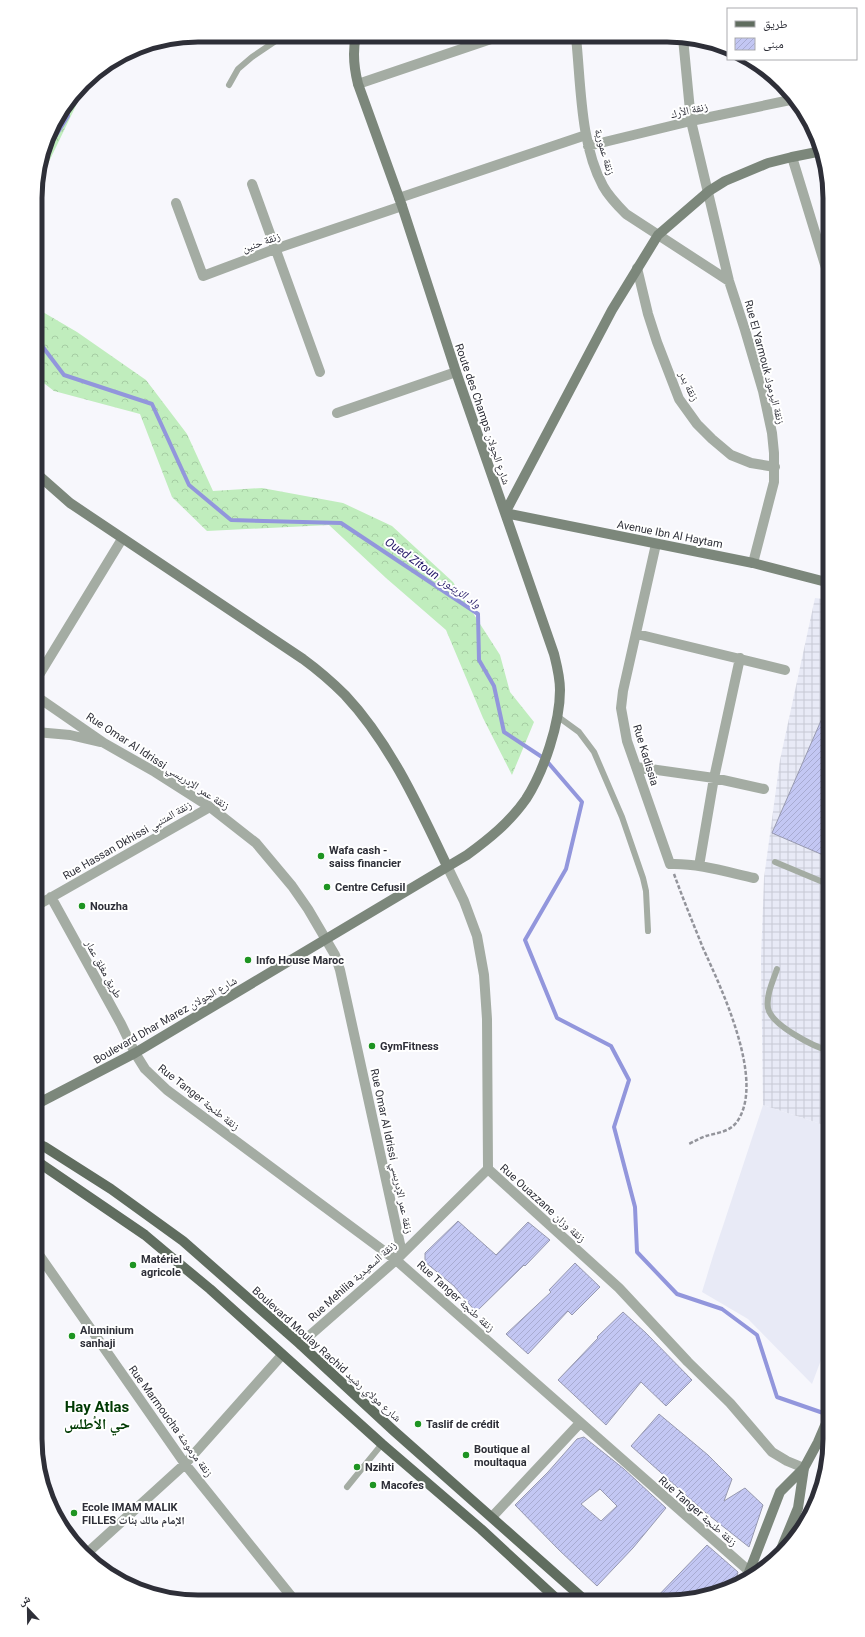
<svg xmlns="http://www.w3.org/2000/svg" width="865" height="1637" font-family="Roboto,'Noto Naskh Arabic',sans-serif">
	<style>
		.built { fill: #e8eaf6 }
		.industrial { fill: url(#industrial-grid) }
		.forest { fill: url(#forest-crowns) }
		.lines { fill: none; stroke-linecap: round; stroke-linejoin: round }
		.stream { stroke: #9296dc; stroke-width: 4 }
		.building { fill: url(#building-hatch); stroke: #9799af; fill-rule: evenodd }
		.path { stroke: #93949b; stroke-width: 2.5; stroke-dasharray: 4 2; stroke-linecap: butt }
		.lane { stroke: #a4aca3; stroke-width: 6 }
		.street { stroke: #a4aca3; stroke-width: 10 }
		.secondary { stroke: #7c877b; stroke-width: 10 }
		.primary { stroke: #606d5f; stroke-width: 10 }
		.poi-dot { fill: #1e9422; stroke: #fff; stroke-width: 1.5 }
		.labels { text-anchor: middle; stroke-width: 4; stroke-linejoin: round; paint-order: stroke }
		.street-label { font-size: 11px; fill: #2e2f38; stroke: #fff }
		.poi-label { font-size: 11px; font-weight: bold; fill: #2e2f38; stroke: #fff; text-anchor: start }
		.water-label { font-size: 12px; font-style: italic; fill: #251969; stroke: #fff }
		.district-label { font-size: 15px; font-weight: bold; fill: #013a03; stroke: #fff }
		.rim { fill: none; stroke: #2e2f38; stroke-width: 5 }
	</style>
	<defs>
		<pattern id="industrial-grid" width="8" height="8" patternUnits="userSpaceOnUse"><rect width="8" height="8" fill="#e8eaf6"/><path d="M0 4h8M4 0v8" fill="none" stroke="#c7c9d4"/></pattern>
		<pattern id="forest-crowns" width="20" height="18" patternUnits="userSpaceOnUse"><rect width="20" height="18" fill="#c0edbd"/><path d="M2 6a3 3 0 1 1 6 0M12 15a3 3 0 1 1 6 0" fill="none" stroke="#a5cca3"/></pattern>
		<pattern id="building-hatch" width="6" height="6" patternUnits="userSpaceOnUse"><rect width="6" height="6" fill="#c3c7f3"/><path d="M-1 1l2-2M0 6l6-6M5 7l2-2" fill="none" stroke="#a8abd1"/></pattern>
	</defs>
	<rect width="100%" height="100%" fill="#f7f7fc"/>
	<path class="built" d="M763 1105 830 1127V1336L812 1384 748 1319 702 1292 713 1256Z"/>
	<path class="industrial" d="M815 598 830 600V1127L763 1105 761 959 764 878 780 760Z"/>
	<path class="forest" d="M127 53 83 91 44 172 36 194V177L52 126 90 76Z
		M36 308 77 332 146 380 187 434 213 491 262 488 343 503 392 526 453 582 500 655 510 692 534 722 512 775 483 718 446 630 386 578 329 525 207 531 172 497 140 414 54 391 36 377Z"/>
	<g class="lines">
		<path class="stream" d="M42 158 68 116V104
			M36 338 64 375 152 404 189 485 231 520 341 523 478 614 479 660 494 686 504 732 545 759 582 802 566 869 525 940 557 1018 611 1046 629 1080 614 1127 635 1207 637 1252 677 1294 722 1309 757 1335 777 1397 829 1415"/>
	</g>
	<path class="building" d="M830 700V858L772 833Z
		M458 1221 496 1255 528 1222 550 1240 525 1266 524 1265 476 1312 454 1286 425 1262V1253Z
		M575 1263 600 1287 572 1315 568 1311 528 1354 506 1334 551 1292 549 1290Z
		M623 1312 646 1333 692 1380 666 1406 641 1382 606 1425 558 1380 598 1338 597 1337Z
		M659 1414 708 1455 732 1479 724 1501 745 1488 763 1505 749 1547 706 1513 631 1446Z
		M584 1437 624 1469 666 1508 633 1548 597 1586 559 1550 515 1505 548 1472 577 1439ZM600 1489 617 1506 601 1521 581 1504Z
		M707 1545 738 1572 734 1586 719 1593 667 1602H652Z"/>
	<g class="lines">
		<path class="path" d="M674 874C683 899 693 923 703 948 721 988 767 1083 736 1123 729 1132 716 1133 706 1136 700 1138 695 1141 689 1144"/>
		<path class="lane" d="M229 85 238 69 252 57 283 36
			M557 716 579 732 594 752 622 817 643 878 646 891 648 931
			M775 862 830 885
			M777 969C773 981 766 995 768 1008 771 1025 814 1047 830 1051
			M347 1487 382 1444"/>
		<path class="street" d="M576 37C581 84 580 144 603 186 609 197 617 205 626 214L729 281
			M683 38 691 121 729 281 745 330 763 391 772 433 774 453V482L753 563
			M358 84 497 37
			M588 146 691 121 795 99
			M792 157 830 281
			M252 184 320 372
			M399 198 586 135
			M176 203 203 276 275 249 402 206
			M637 268 648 314 657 342 679 399 697 424 712 439 731 455 751 463 775 467
			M337 413 456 372
			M656 544 623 691 621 708 627 741 670 864C698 863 727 872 754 878
			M637 634 785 670
			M36 680 122 539
			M36 696 104 743 155 772 210 807 256 843 292 886 308 909 335 955 340 970 402 1253
			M36 720C39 712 39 705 36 697
			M36 732 70 735 100 742
			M636 767 714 778 764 789
			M447 866 464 901 477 936 484 975 487 1019 488 1169 619 1288 688 1362 730 1403 772 1452 787 1461 804 1468
			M699 866 714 778 740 658
			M51 897 121 1024 135 1053 145 1069 167 1090 396 1260 749 1571
			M36 906 210 807
			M35 1249 185 1464 295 1601
			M300 1344 396 1260 488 1169
			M492 1517 580 1423
			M85 1555 185 1464 282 1355"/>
		<path class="secondary" d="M822 151 792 157 768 163 725 181 709 191 658 235 612 310 505 513 753 563 830 583
			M36 473 70 503 303 659C318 670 332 682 345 695 390 743 419 807 447 866
			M35 1105 135 1053 467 855C489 839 510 822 526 799 544 771 560 723 560 690 560 677 557 666 554 654L456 372 402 206 358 84C354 68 352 53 356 36
			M779 1554 798 1508 804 1468
			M746 1580 780 1492 804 1468 818 1442 830 1414"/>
		<path class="primary" d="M35 1143 45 1147 111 1189 183 1241 300 1344 394 1431 587 1602
			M35 1160 145 1235 170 1256 210 1289 382 1444 481 1529 560 1602"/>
	</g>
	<g class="poi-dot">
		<circle cx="321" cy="856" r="4"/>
		<circle cx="327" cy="887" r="4"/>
		<circle cx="82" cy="906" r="4"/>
		<circle cx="248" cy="960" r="4"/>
		<circle cx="372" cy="1046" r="4"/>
		<circle cx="133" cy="1265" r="4"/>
		<circle cx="72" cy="1336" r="4"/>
		<circle cx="418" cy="1424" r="4"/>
		<circle cx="466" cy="1455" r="4"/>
		<circle cx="357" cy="1467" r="4"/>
		<circle cx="373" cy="1485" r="4"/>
		<circle cx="74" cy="1513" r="4"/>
	</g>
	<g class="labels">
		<g class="street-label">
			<text transform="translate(689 110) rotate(-13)" y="4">زنقة الأرك</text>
			<text transform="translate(605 152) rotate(74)" y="4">زنقة عمورية</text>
			<text transform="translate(261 242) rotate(-20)" y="4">زنقة حنين</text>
			<text transform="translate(765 362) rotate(75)" y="4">Rue El Yarmouk زنقة اليرموك</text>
			<text transform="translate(689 386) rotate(64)" y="4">زنقة بدر</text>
			<text transform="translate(483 414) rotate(71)" y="4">Route des Champs شارع الجولان</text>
			<text transform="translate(670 534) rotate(11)" y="4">Avenue Ibn Al Haytam</text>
			<text transform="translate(646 755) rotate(73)" y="4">Rue Kadissia</text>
			<text transform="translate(158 761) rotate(33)" y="4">Rue Omar Al Idrissi زنقة عمر الإدريسي</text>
			<text transform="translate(127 840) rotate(-30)" y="4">Rue Hassan Dkhissi زنقة المتنبي</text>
			<text transform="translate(104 969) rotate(61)" y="4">طريق مغلق عمار</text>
			<text transform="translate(165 1020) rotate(-30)" y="4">Boulevard Dhar Marez شارع الجولان</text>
			<text transform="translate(199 1097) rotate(38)" y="4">Rue Tanger زنقة طنجة</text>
			<text transform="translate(392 1151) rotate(78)" y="4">Rue Omar Al Idrissi زنقة عمر الإدريسي</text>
			<text transform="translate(543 1203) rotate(42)" y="4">Rue Ouazzane زنقة وزان</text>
			<text transform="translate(352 1281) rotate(-42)" y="4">Rue Mehilia زنقة السعيدية</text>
			<text transform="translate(456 1296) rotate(42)" y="4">Rue Tanger زنقة طنجة</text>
			<text transform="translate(327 1354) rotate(42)" y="4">Boulevard Moulay Rachid شارع مولاي رشيد</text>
			<text transform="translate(171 1421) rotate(54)" y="4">Rue Marmoucha زنقة مرموشة</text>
			<text transform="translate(698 1511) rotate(41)" y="4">Rue Tanger زنقة طنجة</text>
		</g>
		<g class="poi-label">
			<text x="329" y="854">Wafa cash -<tspan x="329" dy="13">saiss financier</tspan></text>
			<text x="335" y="891">Centre Cefusil</text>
			<text x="90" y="910">Nouzha</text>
			<text x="256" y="964">Info House Maroc</text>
			<text x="380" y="1050">GymFitness</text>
			<text x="141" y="1263">Matériel<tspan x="141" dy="13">agricole</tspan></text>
			<text x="80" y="1334">Aluminium<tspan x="80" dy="13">sanhaji</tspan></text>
			<text x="426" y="1428">Taslif de crédit</text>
			<text x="474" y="1453">Boutique al<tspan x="474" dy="13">moultaqua</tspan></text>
			<text x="365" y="1471">Nzihti</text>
			<text x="381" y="1489">Macofes</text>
			<text x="82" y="1511">Ecole IMAM MALIK<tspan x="82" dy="13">FILLES الإمام مالك بنات</tspan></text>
		</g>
		<g class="water-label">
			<text transform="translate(433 573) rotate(35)" y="4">Oued Zitoun واد الزيتون</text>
		</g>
		<g class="district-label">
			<text x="97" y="1412">Hay Atlas<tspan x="97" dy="17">حي الأطلس</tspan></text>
		</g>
	</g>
	<path d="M0 0H865V1637H0ZM198 42H667A156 156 0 0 1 823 198V1439A156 156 0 0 1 667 1595H198A156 156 0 0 1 42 1439V198A156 156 0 0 1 198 42Z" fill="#fff" fill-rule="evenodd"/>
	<path class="rim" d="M198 42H667A156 156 0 0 1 823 198V1439A156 156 0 0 1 667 1595H198A156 156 0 0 1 42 1439V198A156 156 0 0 1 198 42Z"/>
	<rect x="727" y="8" width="130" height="52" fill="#ffffff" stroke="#abacaf"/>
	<rect x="735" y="21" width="20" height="6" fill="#606d5f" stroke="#abacaf"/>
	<text x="763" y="28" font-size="12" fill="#2e2f38">طريق</text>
	<rect x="735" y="38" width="20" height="12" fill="url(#building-hatch)" stroke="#abacaf"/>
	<text x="763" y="48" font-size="12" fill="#2e2f38">مبنى</text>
	<g transform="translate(28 1609) rotate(338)" stroke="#ffffff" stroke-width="3" paint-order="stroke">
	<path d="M0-3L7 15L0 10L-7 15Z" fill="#2e2f38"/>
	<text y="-6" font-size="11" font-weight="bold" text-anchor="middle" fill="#2e2f38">ش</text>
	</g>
</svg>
